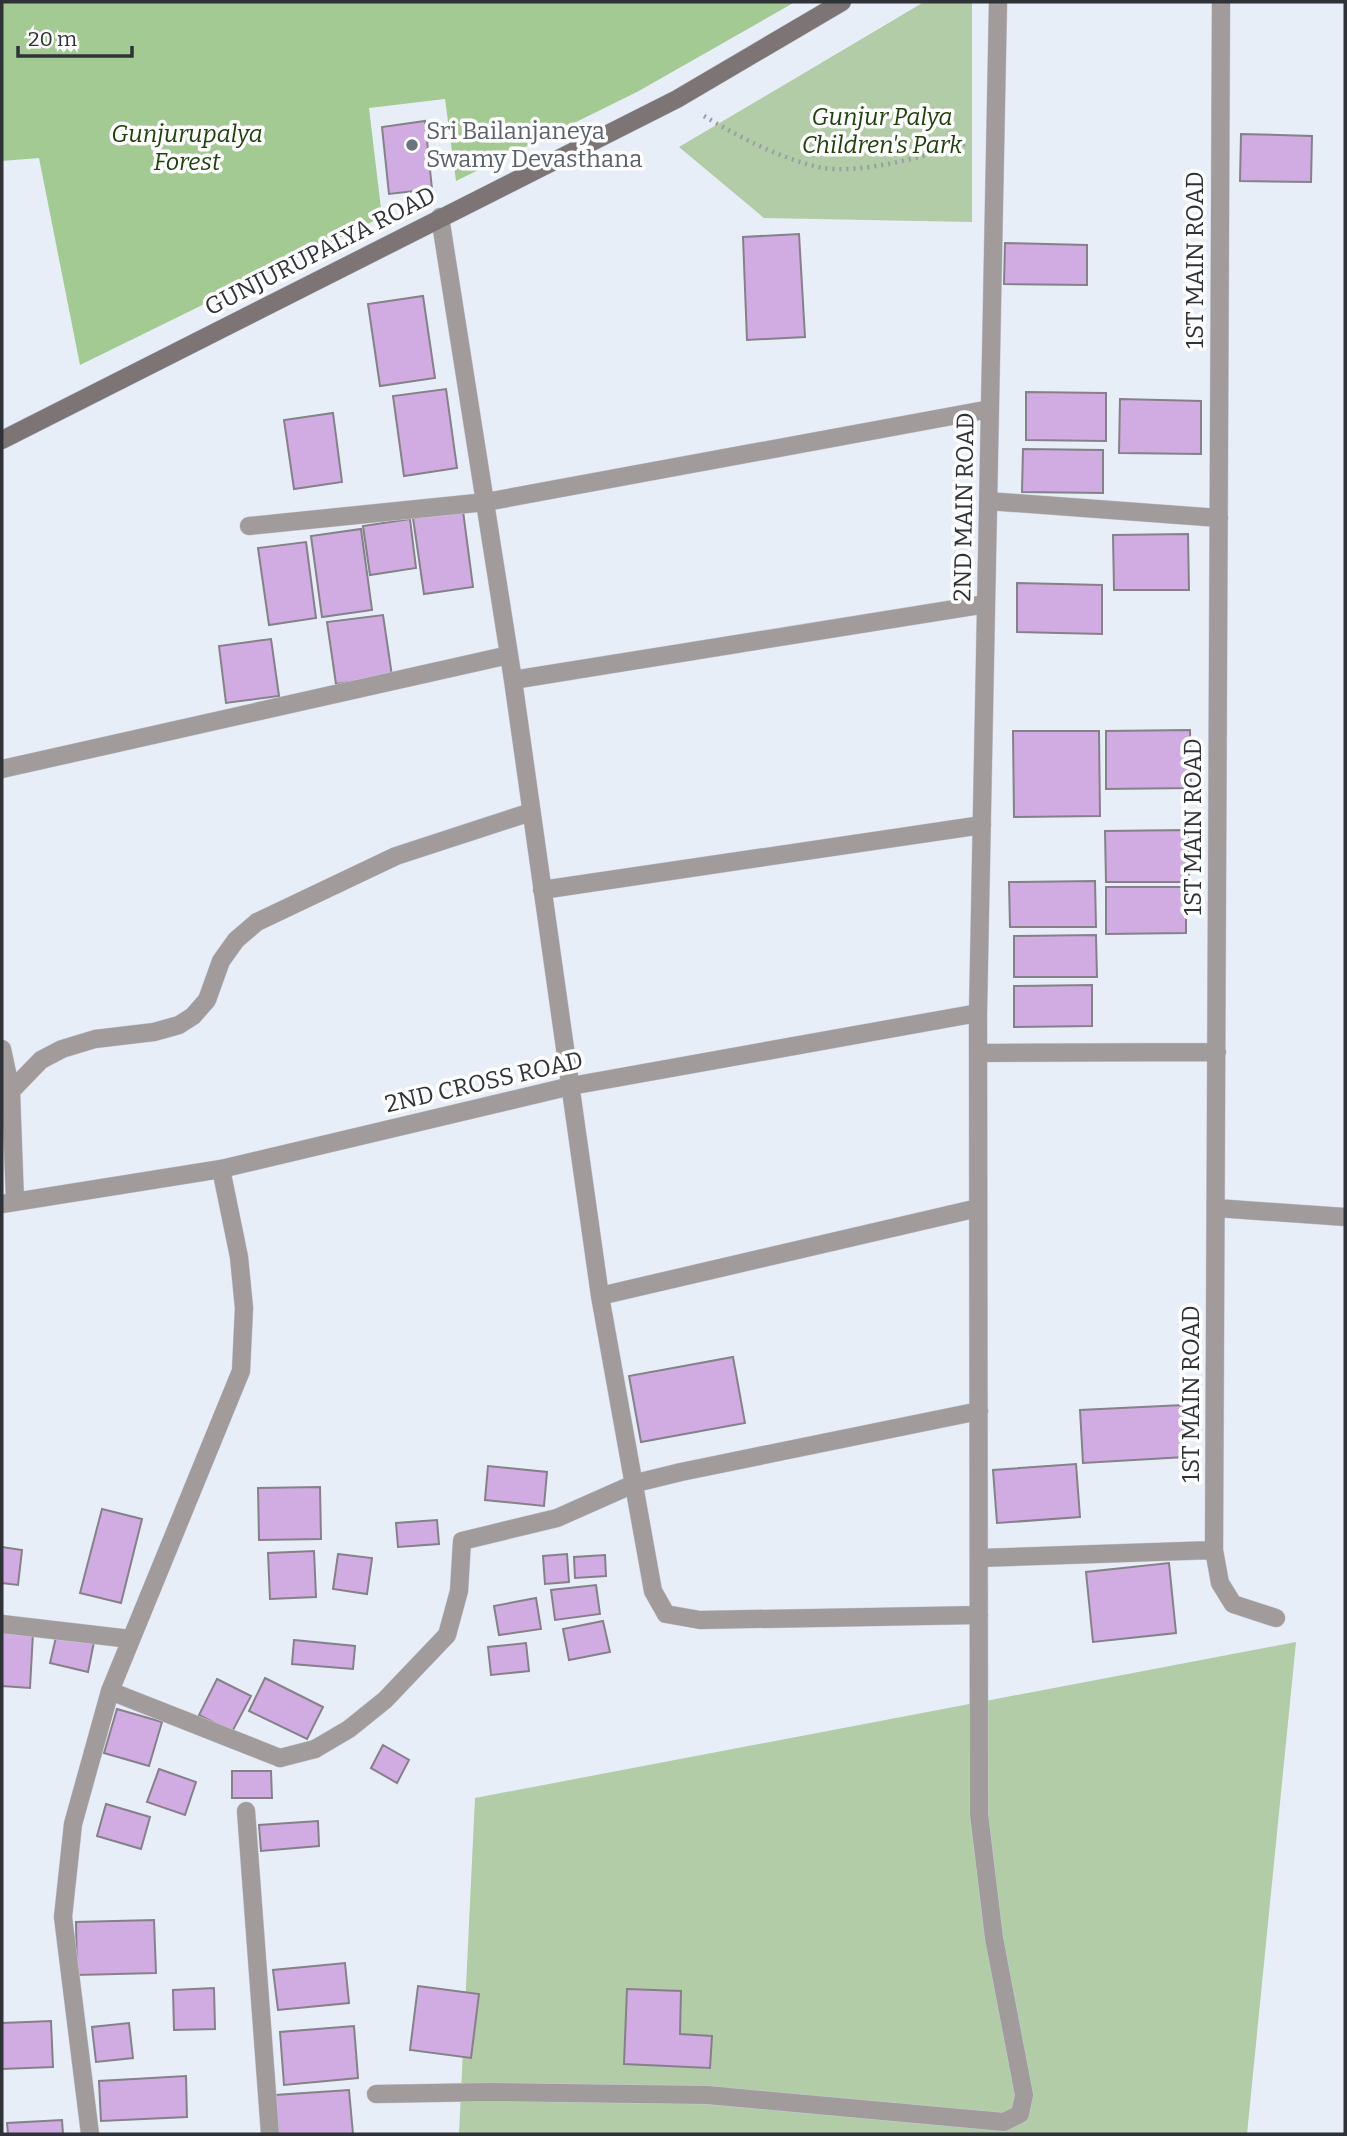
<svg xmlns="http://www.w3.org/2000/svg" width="1347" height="2136" font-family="Bitter,serif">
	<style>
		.green { fill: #b1cca7 }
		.forest { fill: #a4ca94 }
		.building { fill: #d0ace2; stroke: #868089; stroke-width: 2 }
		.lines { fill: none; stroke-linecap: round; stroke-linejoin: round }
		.lane-casing { stroke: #c6ccd5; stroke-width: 19 }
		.street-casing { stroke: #c6ccd5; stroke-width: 19 }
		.secondary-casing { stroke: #c6ccd5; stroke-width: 19 }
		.path { stroke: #999ea6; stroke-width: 4.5; stroke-dasharray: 2 5; stroke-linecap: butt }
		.lane { stroke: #a19b9c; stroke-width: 18 }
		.street { stroke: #a19b9c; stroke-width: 18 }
		.secondary { stroke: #7c7475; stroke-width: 18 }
		.worship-dot { fill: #6b7280; stroke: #fff; stroke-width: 2.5 }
		.labels { text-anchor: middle; stroke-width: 7; stroke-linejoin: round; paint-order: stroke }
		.park-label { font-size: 24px; font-style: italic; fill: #1e420b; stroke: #fff }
		.worship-label { font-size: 24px; fill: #5b616d; stroke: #fff; text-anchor: start }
		.street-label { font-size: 24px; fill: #2f3236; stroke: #fff }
	</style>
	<rect width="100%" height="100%" fill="#e7eef8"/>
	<path class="green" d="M924 2H972V222L764 218 679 147Z
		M1296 1642 1247 2134H459L475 1798Z"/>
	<path class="forest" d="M2 2H795L637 92 456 181 445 99 369 108 382 217 80 365 39 158 2 161Z"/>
	<path class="building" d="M425 121 432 189 389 194 382 127Z
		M1241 134 1312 136 1311 182 1240 181Z
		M799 234 805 337 747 340 743 237Z
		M1005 243 1087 245V285L1004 284Z
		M423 296 435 378 380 386 368 304Z
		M446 389 457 468 404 476 393 396Z
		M1026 392 1106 393V441L1026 440Z
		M1120 399 1201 401V454L1119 453Z
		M333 413 342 482 294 489 284 420Z
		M1023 449 1103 450V493L1022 492Z
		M463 511 473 587 424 594 413 518Z
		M410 519 416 568 370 575 363 526Z
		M361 529 372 610 322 617 311 536Z
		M1188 534 1189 590H1114L1113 535Z
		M306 542 316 618 269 625 258 548Z
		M1017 583 1102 585V634L1017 632Z
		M383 615 392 676 336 684 327 622Z
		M271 639 279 696 226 703 219 646Z
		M1190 730 1191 788 1106 789V731Z
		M1013 731H1099L1100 816 1014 817Z
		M1188 830 1189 882H1106L1105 831Z
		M1095 881 1096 927H1010L1009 882Z
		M1106 887H1186V933L1106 934Z
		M1096 935 1097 977H1014V936Z
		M1092 985V1026L1014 1027V986Z
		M733 1357 745 1423 641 1442 629 1376Z
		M1183 1405 1185 1457 1083 1463 1080 1410Z
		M1076 1464 1080 1517 997 1523 993 1470Z
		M488 1466 547 1472 544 1506 485 1500Z
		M320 1487 321 1539 259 1540 258 1488Z
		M102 1509 142 1519 121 1603 80 1593Z
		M437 1520 439 1544 398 1547 396 1523Z
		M2 1547 22 1550 18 1585 2 1583Z
		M314 1551 316 1597 270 1599 268 1553Z
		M338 1554 372 1558 367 1594 333 1589Z
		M567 1554 569 1582 545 1584 543 1556Z
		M605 1555 606 1576 575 1578 574 1557Z
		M1169 1563 1176 1633 1093 1642 1086 1572Z
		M596 1585 600 1614 555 1620 551 1590Z
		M536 1598 541 1629 499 1635 494 1606Z
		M603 1621 610 1652 569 1660 563 1629Z
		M2 1631 33 1633 30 1688 2 1686Z
		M57 1633 94 1642 88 1672 50 1663Z
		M294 1640 355 1646 353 1669 292 1664Z
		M526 1643 529 1671 491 1675 488 1647Z
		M265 1678 323 1707 307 1739 249 1711Z
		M217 1679 251 1696 232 1732 199 1715Z
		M117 1709 162 1722 149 1766 104 1753Z
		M383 1745 409 1760 397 1783 371 1768Z
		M159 1769 196 1782 185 1815 147 1802Z
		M232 1771H271L272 1798H232Z
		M106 1804 150 1817 141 1849 97 1836Z
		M318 1821 319 1846 261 1851 259 1825Z
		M154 1920 156 1973 77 1975 76 1922Z
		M345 1963 349 2003 278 2010 273 1970Z
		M418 1986 479 1994 471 2058 410 2050Z
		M214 1988 215 2029 174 2030 173 1990Z
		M627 1989 681 1991 680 2034 712 2036 710 2068 624 2064Z
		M51 2021 53 2067 2 2069V2023Z
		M129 2023 133 2058 96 2062 92 2027Z
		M354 2026 358 2078 284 2085 280 2032Z
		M186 2076 187 2117 101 2121 99 2081Z
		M349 2090 353 2134H278L275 2095Z
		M62 2120 63 2134H8L7 2123Z"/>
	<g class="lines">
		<g class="lane-casing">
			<path id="lane" d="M280 1758 315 1749"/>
		</g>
		<g class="street-casing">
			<path id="street" d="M1221 2 1214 1550 1220 1583 1233 1604 1276 1618
				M440 217 513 680 600 1296 653 1591 666 1614 700 1620 979 1615
				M988 501 1219 518
				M249 526 486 502 990 409
				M513 680 986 604
				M2 769 509 655
				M542 890 982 825
				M2 1049 11 1091
				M978 1053 1217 1052
				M2 1091H11L15 1201
				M11 1091 41 1060 62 1049 95 1039 154 1032 179 1025 193 1016 207 1000 221 961 236 940 257 922 396 856 531 812
				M2 1204 221 1169 571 1086 978 1013
				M1216 1208 1345 1217
				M600 1296 978 1208
				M979 1558 1214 1550
				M2 1624 130 1639
				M110 1691 280 1758
				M315 1749 349 1729 385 1700 447 1635 459 1591 462 1541 557 1518 636 1483 681 1472 979 1411
				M246 1811 270 2134
				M376 2094 490 2092 707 2095 1004 2122 1020 2114 1024 2095 994 1938 979 1814 978 1013 998 2
				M90 2134 63 1917 73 1824 110 1691 241 1371 244 1308 239 1257 221 1169"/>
		</g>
		<g class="secondary-casing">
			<path id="secondary" d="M2 440 677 99 842 2"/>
		</g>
		<path class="path" d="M704 116C739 137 777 157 818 167 859 176 928 155 968 143"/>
		<use href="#lane" class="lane"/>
		<use href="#street" class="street"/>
		<use href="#secondary" class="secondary"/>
	</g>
	<circle class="worship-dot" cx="412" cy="145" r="7"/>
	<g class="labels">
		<g class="park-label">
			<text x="882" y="125">Gunjur Palya<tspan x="882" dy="28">Children's Park</tspan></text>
			<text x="187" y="142">Gunjurupalya<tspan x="187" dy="28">Forest</tspan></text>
		</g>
		<g class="worship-label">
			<text x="426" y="139">Sri Bailanjaneya<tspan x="426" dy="28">Swamy Devasthana</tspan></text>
		</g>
		<g class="street-label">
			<text transform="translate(320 251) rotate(-27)" y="8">GUNJURUPALYA ROAD</text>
			<text transform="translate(1195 260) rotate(-90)" y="8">1ST MAIN ROAD</text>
			<text transform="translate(964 507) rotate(-89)" y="8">2ND MAIN ROAD</text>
			<text transform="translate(1193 827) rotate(-90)" y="8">1ST MAIN ROAD</text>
			<text transform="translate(484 1082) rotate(-13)" y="8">2ND CROSS ROAD</text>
			<text transform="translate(1191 1394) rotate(-90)" y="8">1ST MAIN ROAD</text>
		</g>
	</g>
	<rect width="1347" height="2136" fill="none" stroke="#2f3236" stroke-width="7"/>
	<path d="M18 46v10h114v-10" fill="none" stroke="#2f3236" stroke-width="3.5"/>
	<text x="28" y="46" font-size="21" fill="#2f3236" stroke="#ffffff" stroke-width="5" paint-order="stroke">20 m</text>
</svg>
